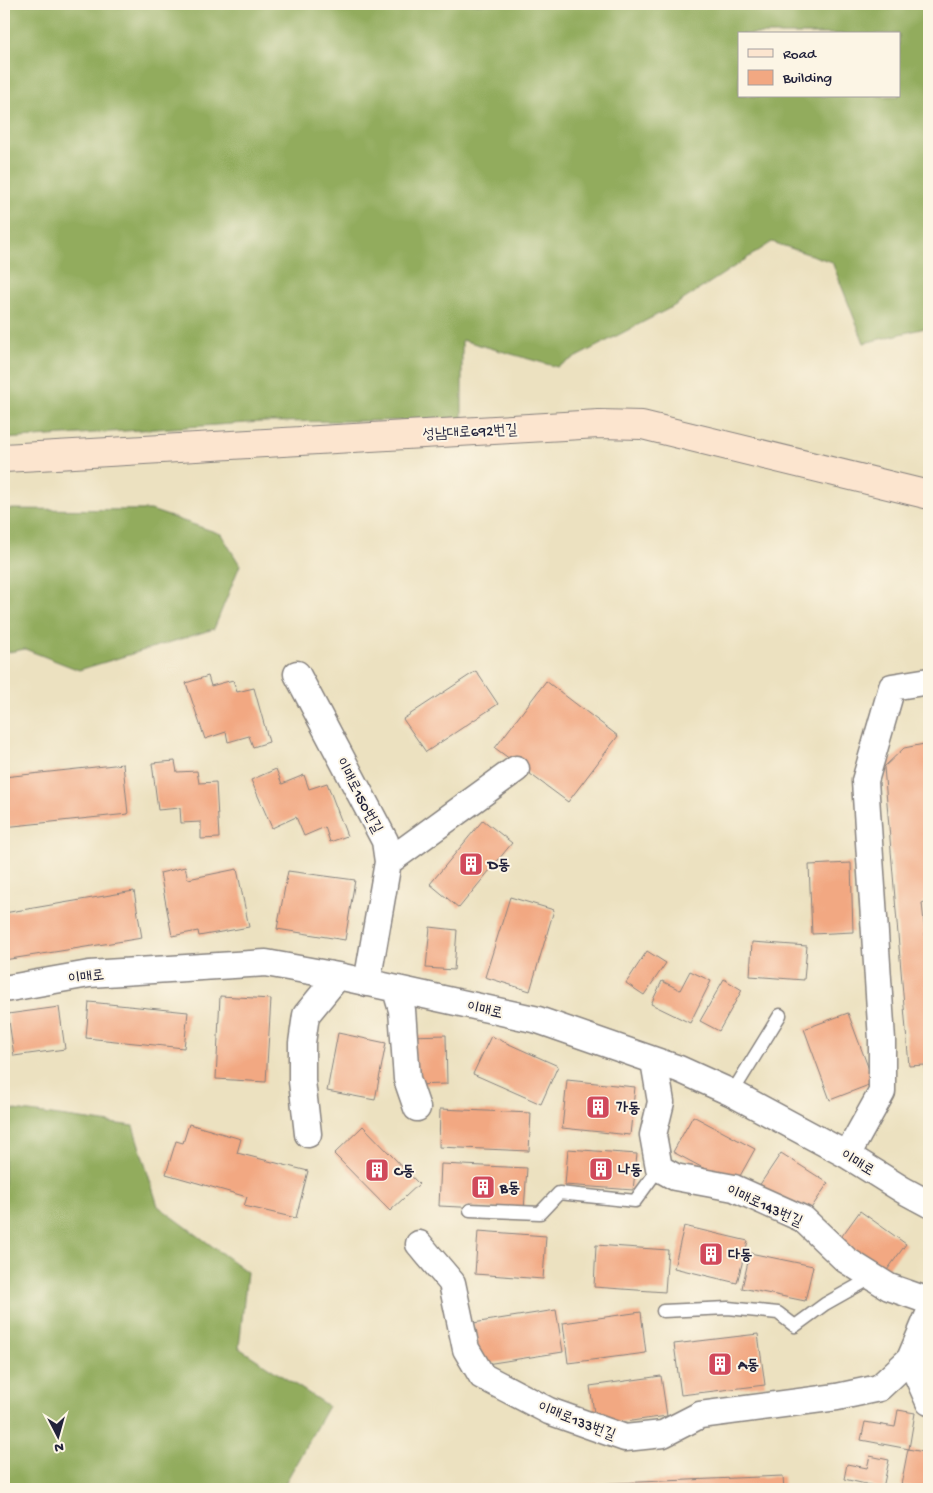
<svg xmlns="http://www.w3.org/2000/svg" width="933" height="1493" font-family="'Gochi Hand','Poor Story',sans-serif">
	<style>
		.forest { fill: #92ac5d; stroke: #5a674c; fill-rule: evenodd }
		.building { fill: #f2a882 }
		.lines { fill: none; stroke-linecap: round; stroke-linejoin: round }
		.lane-casing { stroke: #87827e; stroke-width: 15 }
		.street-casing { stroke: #87827e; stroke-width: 29 }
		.secondary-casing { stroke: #87827e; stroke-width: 30 }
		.lane { stroke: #fff; stroke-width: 12 }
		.street { stroke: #fff; stroke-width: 26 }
		.secondary { stroke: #fce5cf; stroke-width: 28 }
		.labels { text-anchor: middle; stroke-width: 4; stroke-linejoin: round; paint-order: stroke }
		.street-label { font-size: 15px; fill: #22223b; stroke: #fcf5e5 }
		.poi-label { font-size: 15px; font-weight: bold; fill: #22223b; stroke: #fcf5e5; text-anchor: start }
	</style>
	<rect width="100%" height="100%" fill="#fcf5e5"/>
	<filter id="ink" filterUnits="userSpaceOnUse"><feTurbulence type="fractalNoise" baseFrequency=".02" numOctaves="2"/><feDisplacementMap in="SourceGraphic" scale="10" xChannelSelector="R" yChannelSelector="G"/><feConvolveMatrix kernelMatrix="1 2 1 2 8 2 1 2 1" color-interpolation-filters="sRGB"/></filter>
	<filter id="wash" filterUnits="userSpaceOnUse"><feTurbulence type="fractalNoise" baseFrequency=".0096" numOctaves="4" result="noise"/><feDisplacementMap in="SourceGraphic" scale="20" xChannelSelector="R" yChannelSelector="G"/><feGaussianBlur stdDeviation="1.12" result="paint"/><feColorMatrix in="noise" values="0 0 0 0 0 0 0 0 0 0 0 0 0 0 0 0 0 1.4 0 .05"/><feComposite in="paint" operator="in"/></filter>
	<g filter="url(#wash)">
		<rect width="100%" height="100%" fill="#ece1c0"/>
		<path class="forest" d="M4 4H929V327L864 343 832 262 772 242 674 306 557 367 462 340V420L262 422 4 439ZM739 34H899V96H739Z
			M4 509 151 510 221 534 240 565 214 629 79 670 25 649 4 653Z
			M7 1109 133 1126 158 1206 247 1272 239 1348 328 1406 282 1489H4V1115Z"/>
		<g id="blocks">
			<path class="building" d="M476 671 498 704 426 752 403 719Z
				M208 676 211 686 233 680 237 692 254 688 269 742 253 747 249 736 228 742 226 732 205 739 186 683Z
				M546 681 618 736 568 802 495 748Z
				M929 743V900L922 903 929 971V1098H928L925 1065 909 1066 884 767 904 748Z
				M175 761 177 772 197 771 199 783 216 782 219 838 201 839V822L181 823 180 808 158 810 152 763Z
				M123 764 128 814 4 827V777Z
				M276 769 282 784 304 775 309 789 327 783 347 836 330 842 325 827 304 836 296 817 272 828 251 780Z
				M483 820 512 843 459 908 430 884Z
				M851 863 853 932 812 934 809 865Z
				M185 867 188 879 237 869 249 927 199 936 198 931 172 936 160 873Z
				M288 871 355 880 345 940 277 929Z
				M134 891 142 938 4 960V913Z
				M510 897 554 910 530 991 485 977Z
				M430 927 457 930 454 970 426 968Z
				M752 942 807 946 804 980 750 976Z
				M647 951 666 963 644 995 626 983Z
				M690 971 711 981 690 1023 651 1004 662 981 680 990Z
				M724 979 742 990 719 1031 700 1021Z
				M220 996 271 999 266 1082 216 1079Z
				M89 1002 188 1012 184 1048 86 1038Z
				M59 1007 65 1049 14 1056 8 1014Z
				M848 1013 874 1083 830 1100 804 1029Z
				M338 1033 386 1043 375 1100 327 1091Z
				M446 1035 447 1084 410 1085 409 1036Z
				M491 1036 558 1066 541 1104 473 1074Z
				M567 1080 635 1087 630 1135 562 1128Z
				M440 1109 531 1113 529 1151 439 1147Z
				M693 1116 755 1149 735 1185 673 1152Z
				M189 1124 241 1139 237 1153 308 1171 296 1218 244 1206 247 1197 166 1174 176 1141 183 1143Z
				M363 1126 419 1184 390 1211 334 1154Z
				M568 1149 637 1154 633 1190 565 1185Z
				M781 1153 828 1183 806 1216 759 1186Z
				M441 1164 527 1168 524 1210 439 1206Z
				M860 1211 906 1244 885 1273 839 1240Z
				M684 1226 748 1241 737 1283 674 1268Z
				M478 1231 546 1236 543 1279 475 1274Z
				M596 1245 668 1250 665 1292 594 1287Z
				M750 1253 813 1266 805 1301 742 1288Z
				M556 1310 563 1352 480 1365 473 1323Z
				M641 1312 646 1353 568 1363 563 1323Z
				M758 1334 765 1385 681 1395 674 1344Z
				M661 1376 667 1416 596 1426 590 1386Z
				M898 1410 915 1413 909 1449 861 1440 865 1422 895 1427Z
				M908 1449 929 1453 927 1470 929 1471V1489L901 1485Z
				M870 1456 889 1460 883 1488 844 1479 847 1464 867 1468Z
				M783 1476 784 1489H498V1488Z"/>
		</g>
	</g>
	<g filter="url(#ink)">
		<use href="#blocks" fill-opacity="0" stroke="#87827e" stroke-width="1"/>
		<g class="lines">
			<g class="lane-casing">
				<path id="lane" d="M732 1093 780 1015
					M470 1210 540 1213 559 1193 635 1201 659 1168
					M663 1311 728 1308 778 1313 795 1326 825 1304 873 1277"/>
			</g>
			<g class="street-casing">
				<path id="street" d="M297 674 385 841 388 862 367 983
					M388 862 516 769
					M4 989 89 974 266 963 338 976 538 1020 679 1069 732 1093 847 1155 903 1190 929 1204
					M396 990 402 1010 407 1079 417 1108
					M654 1061 661 1102 653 1135 659 1168 675 1177 734 1188 803 1219 846 1260 889 1287 929 1301
					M308 1134 302 1081V1043L306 1015 338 976
					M847 1155 882 1092V1040L865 781 892 687 929 681
					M419 1244 452 1283 466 1349 482 1376 549 1411 625 1438 663 1434 700 1415 837 1397 879 1388 910 1359 929 1314
					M910 1359 929 1402"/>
			</g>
			<g class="secondary-casing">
				<path id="secondary" d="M4 458 599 424 642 425 929 495"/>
			</g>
			<use href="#lane" class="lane"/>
			<use href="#street" class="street"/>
			<use href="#secondary" class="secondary"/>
		</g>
	</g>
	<defs>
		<g id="building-square" transform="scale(1.25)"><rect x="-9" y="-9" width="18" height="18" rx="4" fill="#d1495b" stroke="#fcf5e5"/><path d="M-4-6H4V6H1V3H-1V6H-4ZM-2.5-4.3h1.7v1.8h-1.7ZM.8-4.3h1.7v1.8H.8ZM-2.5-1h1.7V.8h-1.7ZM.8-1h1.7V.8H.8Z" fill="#fff"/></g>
	</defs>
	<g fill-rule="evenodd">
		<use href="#building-square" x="471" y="864"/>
		<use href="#building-square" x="598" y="1107"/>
		<use href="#building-square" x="601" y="1169"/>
		<use href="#building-square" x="377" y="1170"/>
		<use href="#building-square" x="483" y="1187"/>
		<use href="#building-square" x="711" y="1254"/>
		<use href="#building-square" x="720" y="1364"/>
	</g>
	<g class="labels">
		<g class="street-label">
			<text transform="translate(470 431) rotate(-3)" y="5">성남대로692번길</text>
			<text transform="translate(360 795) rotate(62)" y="5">이매로150번길</text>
			<text transform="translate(86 976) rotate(-7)" y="5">이매로</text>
			<text transform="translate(485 1009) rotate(12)" y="5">이매로</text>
			<text transform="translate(858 1162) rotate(31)" y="5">이매로</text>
			<text transform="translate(765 1205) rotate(24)" y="5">이매로143번길</text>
			<text transform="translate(577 1420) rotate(21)" y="5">이매로133번길</text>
		</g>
		<g class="poi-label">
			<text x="488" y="869">D동</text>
			<text x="616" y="1112">가동</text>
			<text x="618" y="1174">나동</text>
			<text x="394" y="1175">C동</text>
			<text x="500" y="1192">B동</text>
			<text x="728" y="1259">다동</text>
			<text x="738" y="1369">A동</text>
		</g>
	</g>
	<rect width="933" height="1493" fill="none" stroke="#fcf5e5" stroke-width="20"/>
	<rect x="738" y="32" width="162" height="65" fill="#fcf5e5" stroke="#a5a1a1"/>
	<rect x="748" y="49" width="25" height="8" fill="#fce5cf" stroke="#a5a1a1"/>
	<text x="783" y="58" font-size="15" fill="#22223b">Road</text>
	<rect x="748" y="70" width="25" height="15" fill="#f2a882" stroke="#a5a1a1"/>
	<text x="783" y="82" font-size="15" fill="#22223b">Building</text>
	<g transform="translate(58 1436) rotate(174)" stroke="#fcf5e5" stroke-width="4" paint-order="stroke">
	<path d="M0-4L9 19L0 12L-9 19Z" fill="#22223b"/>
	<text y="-8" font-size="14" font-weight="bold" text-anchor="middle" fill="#22223b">N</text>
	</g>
</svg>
